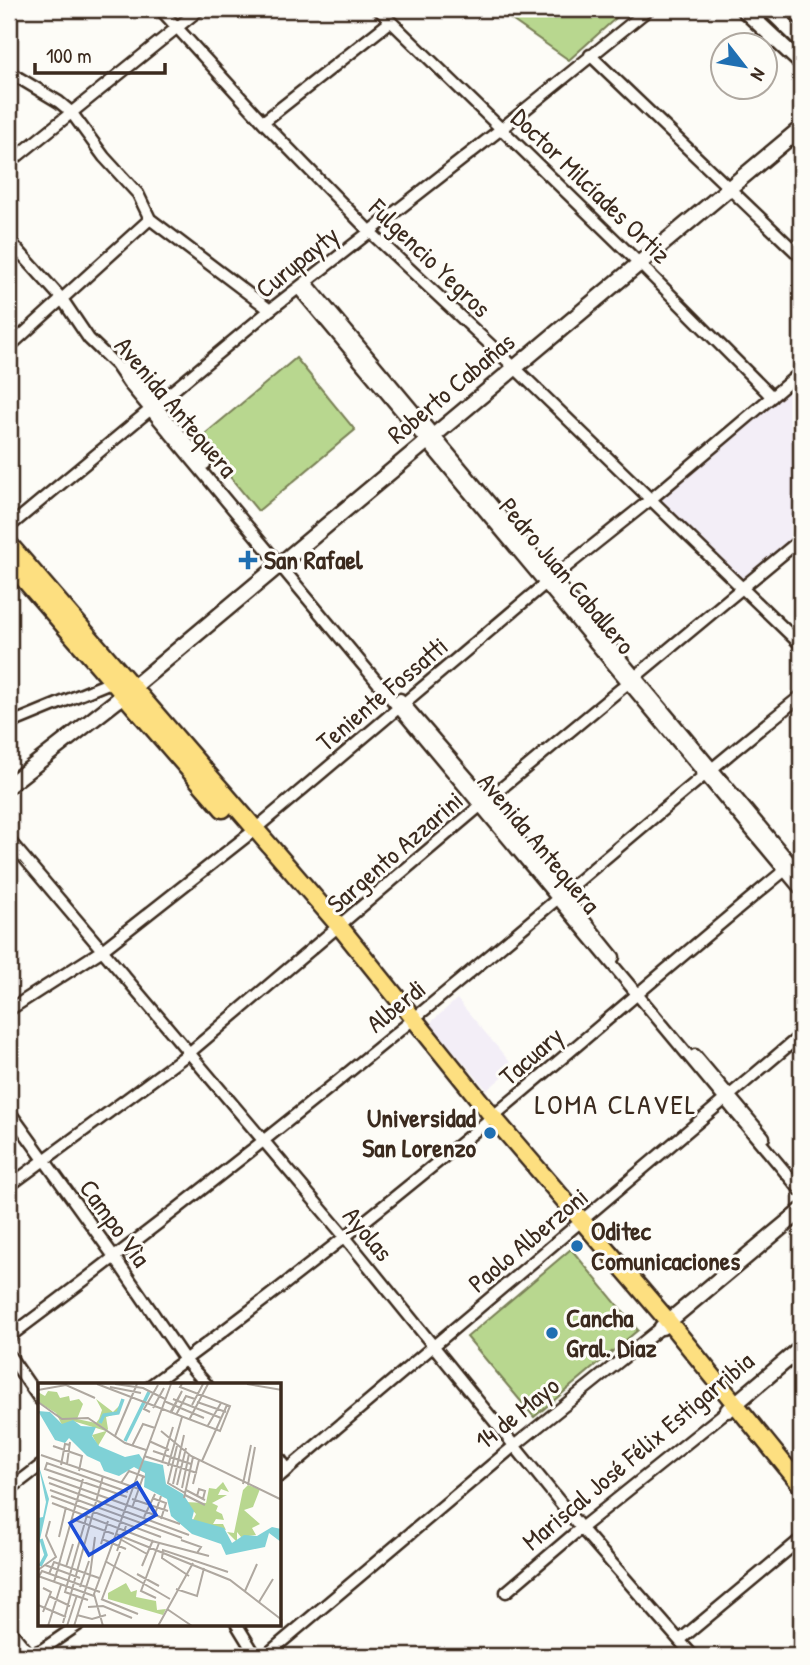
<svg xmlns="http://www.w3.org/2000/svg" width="810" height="1665" font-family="'Patrick Hand',sans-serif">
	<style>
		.built { fill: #f3eef7 }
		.green { fill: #b8d78f; stroke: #7a8056; stroke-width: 2 }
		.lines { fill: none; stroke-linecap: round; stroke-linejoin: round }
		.street-casing { stroke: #3b2a1e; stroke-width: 15 }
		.secondary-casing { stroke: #3b2a1e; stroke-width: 19 }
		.primary-casing { stroke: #3b2a1e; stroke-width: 21 }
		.street { stroke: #fdfcf7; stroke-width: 10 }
		.secondary { stroke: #fdfcf7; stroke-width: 14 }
		.primary { stroke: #fddf80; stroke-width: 16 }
		.poi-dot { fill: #1f6fb2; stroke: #fdfcf7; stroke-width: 2.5 }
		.labels { text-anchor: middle; stroke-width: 6; stroke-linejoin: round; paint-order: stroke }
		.street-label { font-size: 26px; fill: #3b2a1e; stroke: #fdfcf7 }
		.poi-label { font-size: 26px; font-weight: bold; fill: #3b2a1e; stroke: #fdfcf7; text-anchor: start }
		.neighbourhood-label { font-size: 28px; letter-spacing: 2px; fill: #3b2a1e; stroke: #fdfcf7 }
		.inset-river { fill: none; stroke: #7fd1d6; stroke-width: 3.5 }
		.inset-road { fill: none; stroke: #afa8a0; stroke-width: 2 }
		.view { fill: #1d4ed8; fill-opacity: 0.15; stroke: #1d4ed8; stroke-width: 3.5 }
		.inset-edge { fill: none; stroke: #3b2a1e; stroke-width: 3.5 }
	</style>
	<rect width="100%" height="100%" fill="#fdfcf7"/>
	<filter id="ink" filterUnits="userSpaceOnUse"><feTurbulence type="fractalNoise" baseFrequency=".0143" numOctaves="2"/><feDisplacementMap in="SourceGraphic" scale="14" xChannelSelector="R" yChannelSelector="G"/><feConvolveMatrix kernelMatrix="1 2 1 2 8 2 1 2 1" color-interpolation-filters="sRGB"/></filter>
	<g filter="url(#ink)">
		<path class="built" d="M801 375V530L743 580 661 500Z
			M457 999 514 1067 487 1090 430 1023Z"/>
		<path class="green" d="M496 9H626L569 60Z
			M296 358 355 430 258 511 199 439Z
			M571 1249 638 1330 534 1417 467 1337Z"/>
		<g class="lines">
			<g class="street-casing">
				<path id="street" d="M160 9 263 122 369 231 514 367 801 645
					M378 9 639 263 772 397
					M590 55 801 257
					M9 72 59 102 71 112 104 157 138 194 150 219 270 310
					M263 122 390 22
					M9 163 200 9
					M9 240 62 299 89 339 116 365 129 384 801 1191
					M307 283 801 875
					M299 289 801 890
					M9 347 150 219
					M124 368 205 464
					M9 527 270 310 501 129 649 9
					M400 699 487 800 614 957
					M9 724 111 682
					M9 840 345 1237 581 1528 693 1656
					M9 1010 101 951 247 836 546 583 650 500 801 372
					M695 1055 764 1137
					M9 1111 115 1258 185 1360 207 1385
					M9 1186 189 1053 480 806 801 539
					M9 1337C147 1234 283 1127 416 1017 545 911 671 800 801 696
					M9 1355 40 1400
					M151 1385C265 1301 376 1214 485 1123 591 1035 694 944 801 857
					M280 1459 288 1470
					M280 1476 801 1035
					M9 1490 40 1466
					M506 1592 581 1528 728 1410
					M237 1625 256 1656
					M9 1629 31 1656
					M680 1640 801 1539
					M27 1656 43 1649 78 1625
					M265 1656 514 1446 662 1327"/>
			</g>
			<g class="secondary-casing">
				<path id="secondary" d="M743 9 801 63
					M769 9 801 40
					M9 785 124 695 801 128
					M662 1327 801 1211
					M728 1410 801 1348"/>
			</g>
			<g class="primary-casing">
				<path id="primary" d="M9 544 340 927 493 1117 668 1321 801 1485
					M9 562 223 809"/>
			</g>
			<use href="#street" class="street"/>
			<use href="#secondary" class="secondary"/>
			<use href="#primary" class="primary"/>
		</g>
	</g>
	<g class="poi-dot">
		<path d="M244.5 549.5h7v7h7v7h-7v7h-7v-7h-7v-7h7z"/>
		<circle cx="490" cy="1133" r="7"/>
		<circle cx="577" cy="1246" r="7"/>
		<circle cx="552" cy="1333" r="7"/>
	</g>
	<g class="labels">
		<g class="street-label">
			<text transform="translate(591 186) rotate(44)" y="9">Doctor Milcíades Ortiz</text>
			<text transform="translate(430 258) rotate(44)" y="9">Fulgencio Yegros</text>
			<text transform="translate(297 262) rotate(-39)" y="9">Curupayty</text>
			<text transform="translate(451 388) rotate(-40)" y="9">Roberto Cabañas</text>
			<text transform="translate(176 407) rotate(50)" y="9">Avenida Antequera</text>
			<text transform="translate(567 576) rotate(50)" y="9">Pedro Juan Caballero</text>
			<text transform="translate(382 694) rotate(-40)" y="9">Teniente Fossatti</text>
			<text transform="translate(539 843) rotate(50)" y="9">Avenida Antequera</text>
			<text transform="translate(395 852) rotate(-41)" y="9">Sargento Azzarini</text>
			<text transform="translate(396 1006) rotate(-39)" y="9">Alberdi</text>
			<text transform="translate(531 1056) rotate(-41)" y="9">Tacuary</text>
			<text transform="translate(115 1223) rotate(54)" y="9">Campo Vìa</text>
			<text transform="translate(368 1234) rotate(50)" y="9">Ayolas</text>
			<text transform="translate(528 1240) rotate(-40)" y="9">Paolo Alberzoni</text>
			<text transform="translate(517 1413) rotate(-39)" y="9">14 de Mayo</text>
			<text transform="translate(638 1451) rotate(-40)" y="9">Mariscal José Félix Estigarribia</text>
		</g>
		<g class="poi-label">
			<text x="264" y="569">San Rafael</text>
			<text x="476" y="1127" text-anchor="end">Universidad<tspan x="476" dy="30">San Lorenzo</tspan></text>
			<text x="591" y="1240">Oditec<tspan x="591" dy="30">Comunicaciones</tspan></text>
			<text x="566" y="1327">Cancha<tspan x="566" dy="30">Gral. Diaz</tspan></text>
		</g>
		<g class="neighbourhood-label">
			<text x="616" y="1114">LOMA CLAVEL</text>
		</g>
	</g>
	<g transform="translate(38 1383)">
		<rect width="243" height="243" fill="#fdfcf7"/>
		<path d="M10 8 19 9 22 15 31 13 32 18 41 16 45 21 39 36 58 40 61 36 64 27 58 16 75 29 82 22 81 30 68 34 70 46 60 63 54 52 68 48 35 38 24 42 18 30 0 19V9L7 13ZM185 99 191 109 183 106 180 112H189L174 120 180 123 178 128 184 131 186 137 178 136 175 141H185L188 147 155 137 158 131 147 119 168 120 171 105 178 106ZM210 102 222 106 215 124 206 127 222 141 214 145 218 152 203 154 199 149V159L189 149 196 150 205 107ZM88 200 93 209 99 207 98 214 118 218 119 227 128 226 125 232 70 216V210Z" fill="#b8d78f"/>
		<path d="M0 28 12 29 24 41 35 37 43 43 58 44 54 53 61 63 87 74 101 71 105 77 125 82 128 101 145 111 156 128 154 136 186 145 194 160 206 152 219 153 234 144 243 146V159L231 150 227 164 188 172 183 161 154 151 133 133 129 116 106 104 107 90 96 84 81 93 66 88 62 79 49 73 31 55 27 60 17 57ZM0 80 11 116 0 165V135L5 134 8 119Z" fill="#7fd1d6"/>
		<path class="inset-river" d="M62 40 66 32 80 30 85 16M87 58 111 9M2 183 8 172 3 156"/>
		<path class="inset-road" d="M59 1 182 48 192 23 142 4 144 1M77 1 105 5 127 16M209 1 244 7M72 4 103 10M0 7 28 2 57 15M135 16 183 35M126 18 166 35M0 19 24 36 50 35 87 60 108 67M159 19 188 29M154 22 165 1M115 25 126 5M112 29 106 26 120 2M132 30 144 8 133 30M138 32 148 13 157 16M151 37 170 1M169 44 183 20M123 48 153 73 244 117M77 53 99 1M111 58 131 67M15 63 44 73 41 88M94 63 105 41 117 45M139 63 130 100 147 110M115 68 153 81M3 72 101 106M106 73 159 90M164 78 189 22M124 80 135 44M29 81 32 59M23 82 27 61 32 62M130 83 144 34M10 94 142 141M11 100 151 152M83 100 91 88 107 94M135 101 146 52M155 101 161 77M205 101 213 62M139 102 148 65M210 102 217 64M144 105 151 71M12 107 144 155M148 107 167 117M147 112 167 122M13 113 123 154M159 113 161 106 167 108 165 116M89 114 7 86 9 80 90 109M114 115 128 120 123 136M146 115 155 74M94 116 130 128M14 120 114 158 171 173M94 125 105 94M49 132 27 209 50 217M106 134 117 111M116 134 123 113M34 136 76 151M78 151 192 197 244 237M21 154 28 124M64 156 88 166M82 156 109 171M143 157 163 164 159 170M63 161 70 138M79 168 88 143M67 178 132 216M7 182 42 195M104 183 115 157M28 184 35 161M0 187 18 174 8 153 12 138M11 191 16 179 61 195M99 191 121 203M0 193 56 213M1 193 4 188 62 209M151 193 124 175 125 167 190 189M16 199 45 96M42 204 51 178M5 205 13 209 5 229M138 206 159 213 166 185M207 208 219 181M11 213 32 223M118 215 103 208 121 160M63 216 100 231M64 216 82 169M221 219 235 196M0 222 28 234M50 224 65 223 94 235M129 226 154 243M39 232 54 236 68 232M25 240 65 93M10 243 23 202M29 243 39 212M36 243 52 192 57 154M65 243 56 211 133 1M120 243 155 180"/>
		<path class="view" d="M99 100 118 132 51 172 32 140Z"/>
		<rect width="243" height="243" class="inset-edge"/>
	</g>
	<rect width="810" height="1665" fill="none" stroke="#fdfcf7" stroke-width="35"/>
	<rect x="18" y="18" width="775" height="1630" fill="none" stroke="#3b2a1e" stroke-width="2.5" filter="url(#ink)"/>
	<g transform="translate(744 66) rotate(121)"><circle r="33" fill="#fdfcf7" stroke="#afa8a0" stroke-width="2"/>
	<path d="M0-5L12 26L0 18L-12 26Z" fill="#1f6fb2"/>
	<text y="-10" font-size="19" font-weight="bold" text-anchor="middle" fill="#3b2a1e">N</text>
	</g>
	<path d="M35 63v10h130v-10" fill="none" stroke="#3b2a1e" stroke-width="3.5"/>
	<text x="46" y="63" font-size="21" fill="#3b2a1e" stroke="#fdfcf7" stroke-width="5" paint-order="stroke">100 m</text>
</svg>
